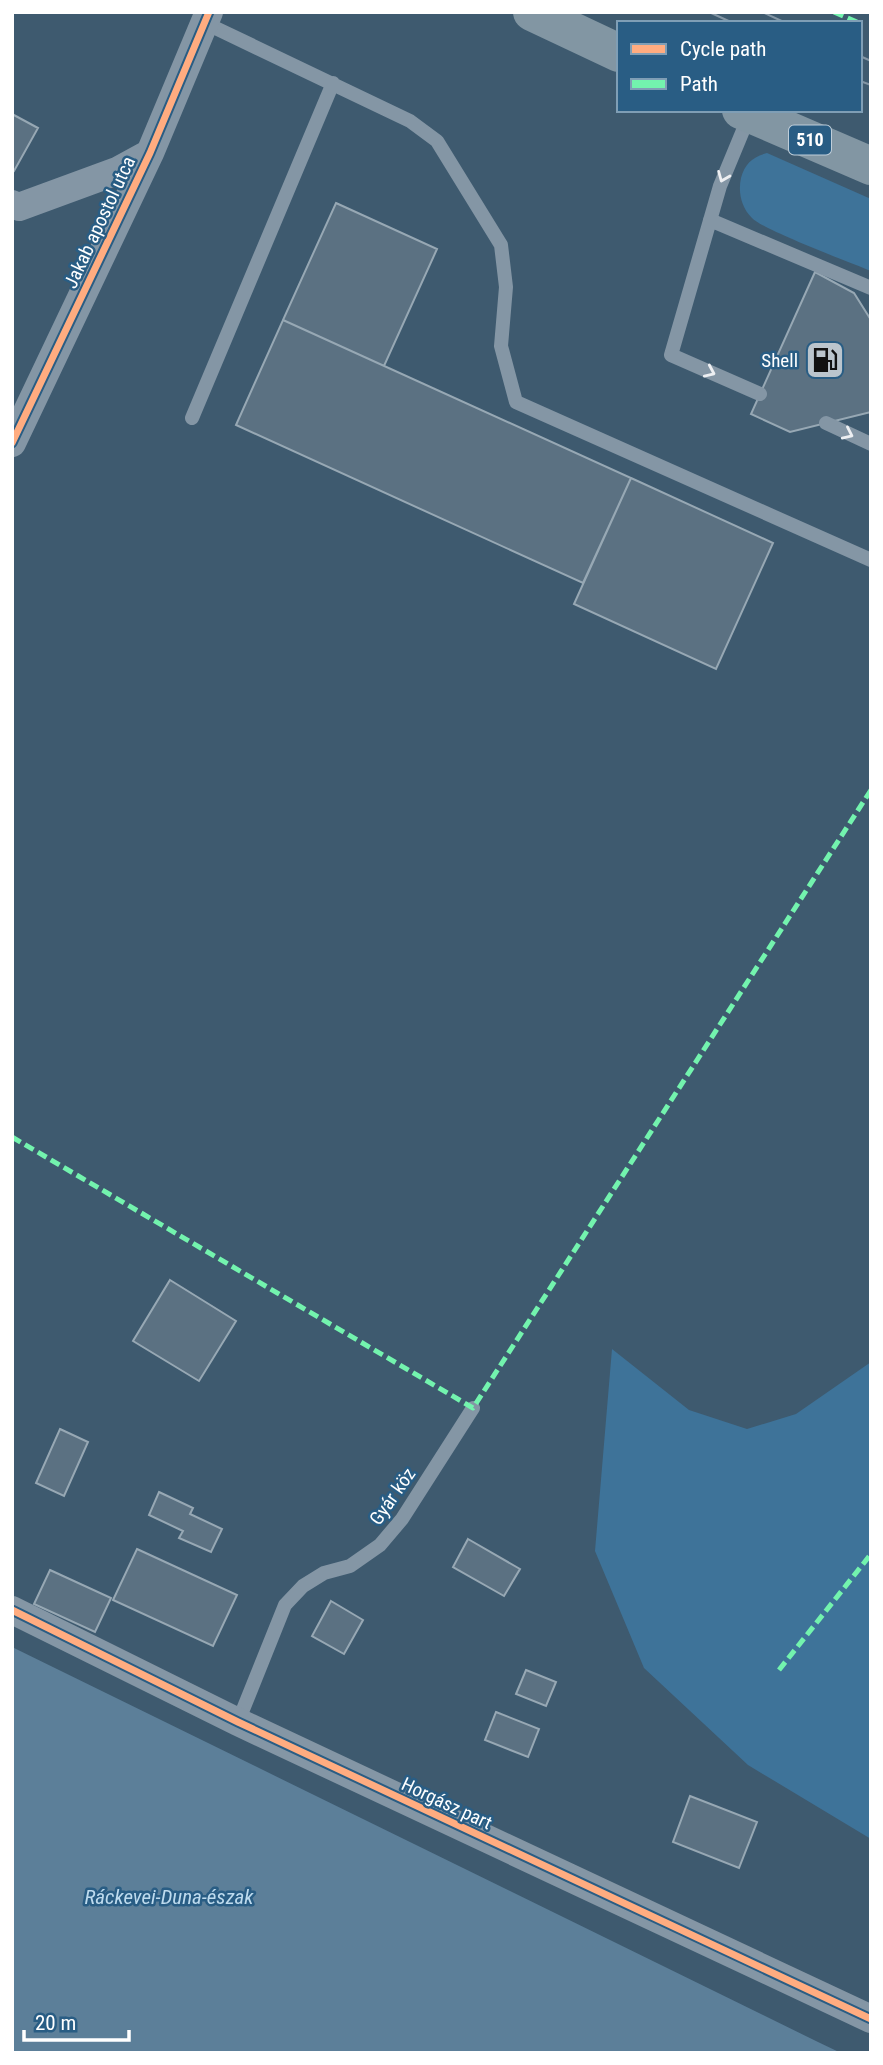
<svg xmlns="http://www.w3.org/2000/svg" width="883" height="2065" font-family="'Roboto Condensed',sans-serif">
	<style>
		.green { fill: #3e7399 }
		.water { fill: #5c7f99 }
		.building { fill: #5b7182; stroke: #97a8b4; stroke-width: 2 }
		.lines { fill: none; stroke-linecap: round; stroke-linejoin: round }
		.service { stroke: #8496a5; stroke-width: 14 }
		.minor { stroke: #8496a5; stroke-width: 28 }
		.primary { stroke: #8296a3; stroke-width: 38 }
		.tram { stroke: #8496a5; stroke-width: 2 }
		.quiet { stroke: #73f3ae; stroke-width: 5; stroke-dasharray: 10 5; stroke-linecap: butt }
		.cycleway-casing { stroke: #295d84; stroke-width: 11 }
		.cycleway { stroke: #ffac80; stroke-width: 7 }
		.oneway { stroke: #edeff2 }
		.labels { text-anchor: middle; stroke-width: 5; stroke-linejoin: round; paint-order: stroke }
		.shield { fill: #295d84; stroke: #bfceda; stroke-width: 2 }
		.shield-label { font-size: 18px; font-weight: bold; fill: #fff }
		.street-label { font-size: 19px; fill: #fff; stroke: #295d84 }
		.poi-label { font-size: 19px; fill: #fff; stroke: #295d84; text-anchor: end }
		.water-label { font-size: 21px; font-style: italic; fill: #bedbee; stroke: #295d84 }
	</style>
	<rect width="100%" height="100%" fill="#3e5a6f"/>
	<path class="green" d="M767 153 871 199V271C849 262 763 230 752 218 741 207 738 192 741 178 745 163 753 157 767 153Z
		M612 1349 689 1410 747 1429 796 1414 871 1362V1839L748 1765 644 1668 595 1551Z"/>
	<path class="water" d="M12 1647 818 2042 841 2053H12Z"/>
	<path class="building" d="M12 114 38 128 14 171 12 170Z
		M336 203 437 249 384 366 283 320Z
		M815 272 854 293 871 320V412L790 432 751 414Z
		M283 320 631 478 583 583 236 425Z
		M631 478 773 543 716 669 574 604Z
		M170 1280 236 1321 199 1381 133 1341Z
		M60 1429 88 1442 64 1496 36 1483Z
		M159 1492 193 1508 190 1514 222 1529 211 1552 179 1538 183 1531 149 1515Z
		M468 1539 520 1569 504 1596 453 1567Z
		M137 1549 237 1595 213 1646 113 1600Z
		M50 1570 111 1598 95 1632 34 1604Z
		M331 1601 363 1620 344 1654 312 1636Z
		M526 1670 556 1682 546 1706 516 1694Z
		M496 1712 539 1729 528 1757 485 1740Z
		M690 1796 757 1822 739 1868 673 1842Z"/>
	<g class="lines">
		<path class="service" d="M205 23 410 121 437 141 501 245 506 287 501 346 516 402 871 560
			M749 116 720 186 671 355 760 394
			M710 220 871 288
			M192 418 333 83
			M826 423 871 444
			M238 1722 285 1605 303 1586 324 1573 350 1566 380 1545 402 1519 473 1408"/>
		<path class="minor" d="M12 204 19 207 117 171 150 153
			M12 443 150 153 209 12
			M12 1610 238 1722 871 2019"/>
		<path class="primary" d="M532 12 619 53
			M741 110 871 166"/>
		<path class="tram" d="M709 12 733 23
			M762 12 786 23
			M860 56 871 61
			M860 81 871 85"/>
		<path class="quiet" d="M834 12 859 23
			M12 1137 473 1408 871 790
			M779 1670 871 1554"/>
		<g class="cycleway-casing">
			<path id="cycleway" d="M12 443 150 153 209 12
				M12 1610 238 1722 871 2019"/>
		</g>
		<use href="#cycleway" class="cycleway"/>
	</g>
	<defs><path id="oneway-chevron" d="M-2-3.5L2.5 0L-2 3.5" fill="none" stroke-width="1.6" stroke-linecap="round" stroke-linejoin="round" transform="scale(1.75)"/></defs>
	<g class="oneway">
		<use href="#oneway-chevron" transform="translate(723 177) rotate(112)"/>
		<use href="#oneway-chevron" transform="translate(710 372) rotate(24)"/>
		<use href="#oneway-chevron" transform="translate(848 434) rotate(25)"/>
	</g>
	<defs>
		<g id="fuel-square" transform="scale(2.0125)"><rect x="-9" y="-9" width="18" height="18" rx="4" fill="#bbc5cd" stroke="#295d84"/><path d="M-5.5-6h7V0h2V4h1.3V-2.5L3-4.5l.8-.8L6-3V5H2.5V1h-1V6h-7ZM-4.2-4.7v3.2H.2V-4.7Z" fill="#111"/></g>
	</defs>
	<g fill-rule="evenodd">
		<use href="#fuel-square" x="825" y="360"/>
	</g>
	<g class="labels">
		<rect class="shield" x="789" y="125.5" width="42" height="29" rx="5"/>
		<g class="shield-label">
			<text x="810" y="146">510</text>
		</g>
		<g class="street-label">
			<text transform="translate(99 222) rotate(-65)" y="7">Jakab apostol utca</text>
			<text transform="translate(392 1496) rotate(-55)" y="7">Gyár köz</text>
			<text transform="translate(447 1803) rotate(25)" y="7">Horgász part</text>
		</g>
		<g class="poi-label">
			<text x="798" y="367">Shell</text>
		</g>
		<g class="water-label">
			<text x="169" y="1904">Ráckevei-Duna-észak</text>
		</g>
	</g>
	<rect width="883" height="2065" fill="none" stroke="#ffffff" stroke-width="28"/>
	<rect x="617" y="21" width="245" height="91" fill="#295d84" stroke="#7f9eb5" stroke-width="2"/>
	<rect x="631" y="44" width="35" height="10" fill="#ffac80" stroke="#7f9eb5" stroke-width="2"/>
	<text x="680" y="56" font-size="21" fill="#ffffff">Cycle path</text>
	<rect x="631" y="79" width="35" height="10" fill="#73f3ae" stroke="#7f9eb5" stroke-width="2"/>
	<text x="680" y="91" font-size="21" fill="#ffffff">Path</text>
	<path d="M24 2030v10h105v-10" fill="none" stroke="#ffffff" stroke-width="3.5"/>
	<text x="35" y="2030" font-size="21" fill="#ffffff" stroke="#295d84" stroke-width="5" paint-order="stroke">20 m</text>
</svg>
